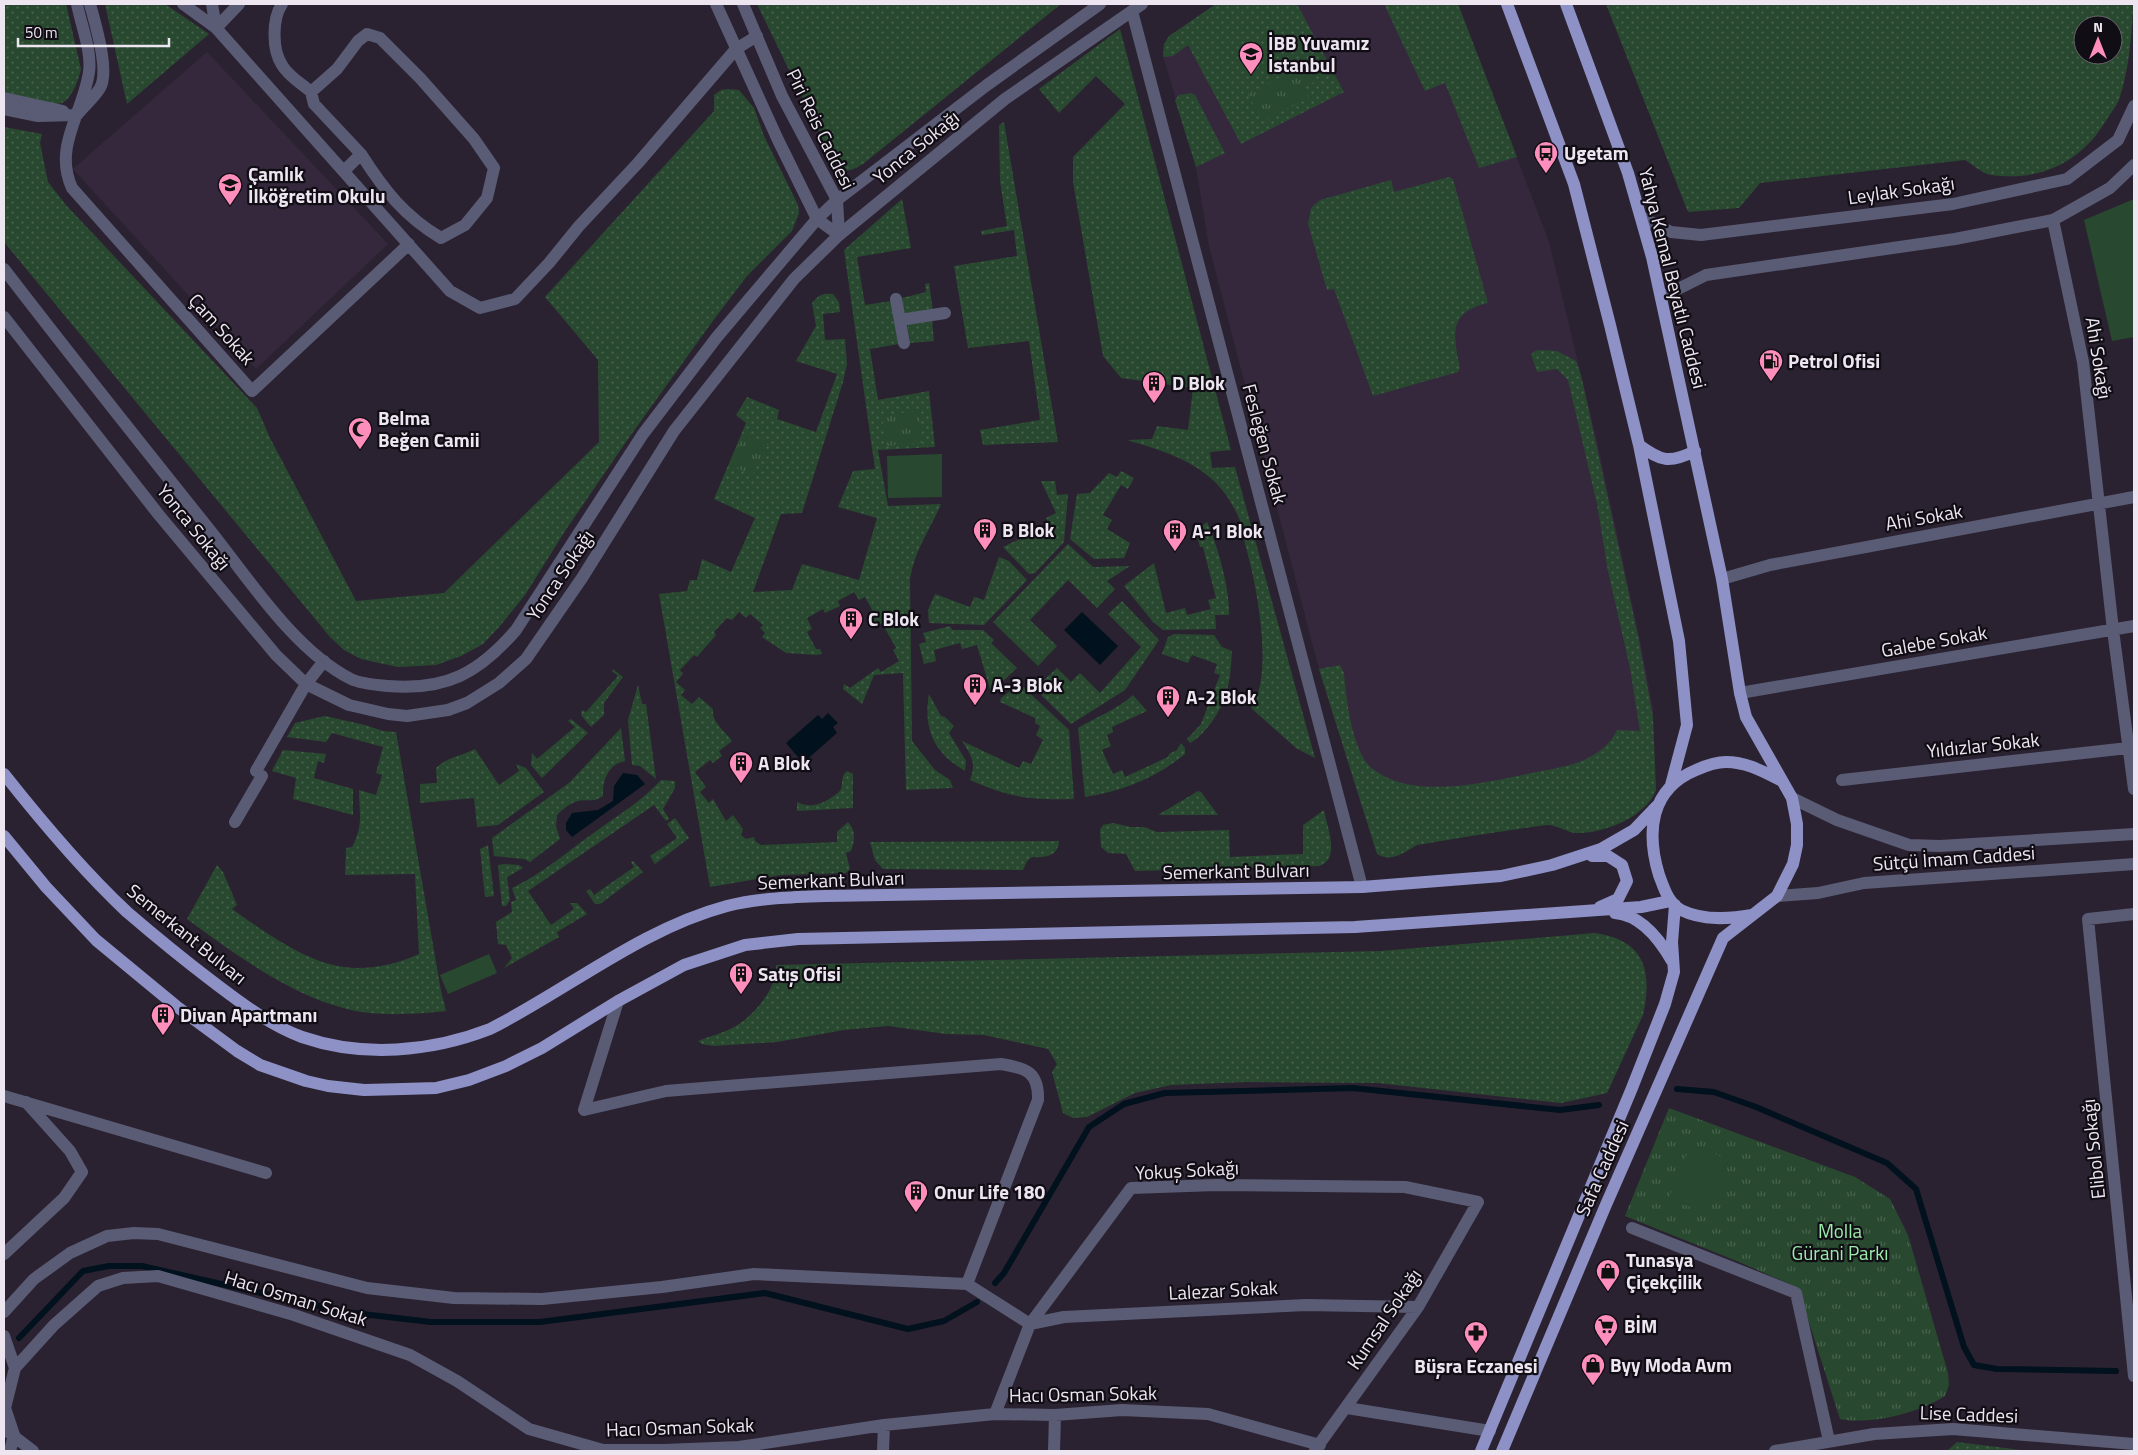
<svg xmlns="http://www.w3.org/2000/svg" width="2138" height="1455" font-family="'Titillium Web',sans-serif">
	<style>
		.built { fill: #35283d }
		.grass { fill: url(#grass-dots); fill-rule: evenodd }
		.park { fill: url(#park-tufts) }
		.garden { fill: #28492f }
		.water { fill: #01111d }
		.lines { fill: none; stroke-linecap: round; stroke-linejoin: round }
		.stream { stroke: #01111d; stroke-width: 6 }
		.pedestrian { stroke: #5a5c75; stroke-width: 12 }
		.minor { stroke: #5a5c75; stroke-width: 12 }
		.tertiary { stroke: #5a5c75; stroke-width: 12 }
		.primary { stroke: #8d91c5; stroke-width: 12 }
		.labels { text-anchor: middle; stroke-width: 4.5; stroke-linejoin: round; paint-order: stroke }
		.poi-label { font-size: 19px; font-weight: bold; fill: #ede6f1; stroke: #110d14; text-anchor: start }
		.street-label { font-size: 19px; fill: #ede6f1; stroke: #110d14 }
		.park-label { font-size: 19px; fill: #9bebab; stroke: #110d14 }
	</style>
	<defs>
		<pattern id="grass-dots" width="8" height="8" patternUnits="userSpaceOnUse" patternTransform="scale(1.25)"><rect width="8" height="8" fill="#28492f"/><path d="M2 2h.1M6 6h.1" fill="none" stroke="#48634e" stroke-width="1.8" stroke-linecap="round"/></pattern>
		<pattern id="park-tufts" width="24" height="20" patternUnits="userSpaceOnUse" patternTransform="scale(1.25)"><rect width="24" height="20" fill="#28492f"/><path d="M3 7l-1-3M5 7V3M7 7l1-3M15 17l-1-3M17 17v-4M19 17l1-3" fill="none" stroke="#48634e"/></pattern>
	</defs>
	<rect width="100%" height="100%" fill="#2b2231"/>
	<path class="built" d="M1216 4H1458L1549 242 1597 441 1641 645 1653 709V760L1364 814 1319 669 1301 600 1209 246 1196 167 1163 56 1164 44 1169 36Z
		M207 52 388 244 256 369 73 169Z"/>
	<path class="grass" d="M4 4H66L81 69C79 78 72 99 62 103 49 108 18 98 4 95Z
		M105 4H165L209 34 127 104Z
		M757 4H1061L863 164C854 169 846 174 836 167Z
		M1216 4H1297L1344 92 1241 144 1188 45 1173 56 1163 57V56L1164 44 1169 36Z
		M1384 4H1458L1517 157 1479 168 1445 83 1425 91Z
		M1606 4H2133V5C2132 37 2129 69 2119 100 2116 106 2111 113 2107 119 2082 162 2040 182 1991 175 1983 174 1972 164 1965 160L1760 183 1739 208 1688 212ZM2083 25H2113V55H2083Z
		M1120 29 1231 450 1210 452 1212 468 1235 467 1315 758 1296 748 1251 708C1275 675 1256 581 1245 544 1243 535 1242 526 1239 518 1233 505 1226 493 1216 483 1192 459 1158 449 1127 440L1152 439 1157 426 1188 430 1193 388 1121 378 1103 356 1073 182V157L1125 104 1096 76 1059 113 1039 89Z
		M728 89 739 90 754 108 764 136 798 205 799 213 792 231 747 276 712 322 628 439 565 531 525 595 500 626 483 644 461 656 436 665 398 667 361 659 344 650 330 637 4 242V127L42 134 40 143 48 182 66 205 257 408 270 438 356 601 444 593 599 442 598 360 545 297 714 111V95L721 90Z
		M1191 93 1195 95 1225 153 1196 167 1175 100 1179 95Z
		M1004 122 1058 442 983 445 980 430 1040 420 1029 341 968 348 954 266 1017 256 1014 230 982 235 981 231 1007 226 1000 181 999 125Z
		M1449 177 1453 179 1488 303C1448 312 1453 335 1460 368L1458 372 1373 396 1334 289 1327 290 1308 224 1311 208 1320 200 1391 180 1394 192Z
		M902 199 911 248 857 257 865 305 891 301 899 344 870 349 878 400 929 391 935 447 878 450 888 506 941 504C930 530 914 551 910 580L912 741 935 770 950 780 953 788 906 790 903 673 874 675 862 704 843 689 844 684 850 688 878 668 881 672 899 661 893 650 896 648 882 623 877 626 873 619 876 617 865 597 859 600 854 592 838 601 840 606 825 613 823 609 807 618 812 629 807 632 816 649H820L822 654 817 655 786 653 762 637 765 633 760 628 763 625 750 614 746 618 739 612 732 620 727 618 714 632 716 635 697 657 694 655 680 670 683 674 676 682 685 690 681 695 692 704 699 697 713 709C711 722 725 731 732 741L719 751 722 756 713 763 710 760 695 772 706 787 700 792 709 803 713 799 726 821 733 815 743 829 741 835 746 839 754 837 755 841 761 845 837 842V832L848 822C856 831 855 840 851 851L846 853 850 869 846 873 781 875 710 887 659 594 687 591 690 580H697L702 559 731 572 755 518 714 499 746 423 736 415 747 397 779 410 777 419 816 432 837 374 796 361 816 326 812 303C819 295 822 293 833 294L839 302 840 312 823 314 825 340 845 339 847 364 843 382 802 513 781 514 753 592 792 590 802 564 859 580 877 518 838 507 853 471 875 469 844 250Z
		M929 283 933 311 904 316 902 298 926 292 925 284Z
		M932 320 934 341 910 343 907 323Z
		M1537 350 1557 351 1576 361 1581 375 1638 636 1653 717 1656 790C1646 817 1603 834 1576 833 1566 832 1556 824 1546 825 1503 831 1460 838 1417 845 1405 852 1391 863 1377 854L1319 669 1340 665 1344 673C1346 697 1352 754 1373 769 1413 801 1487 782 1532 773 1550 769 1571 767 1588 758 1600 752 1611 743 1617 730L1640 731 1630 668 1608 571 1597 504 1568 380 1557 369 1537 372 1531 354Z
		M1121 471 1134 478 1128 489 1121 485 1103 515 1112 520 1107 529 1130 543 1124 558 1094 559 1070 539 1077 494 1090 493 1109 473 1117 477Z
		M1041 481H1055L1057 495 1068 494 1064 542 1035 573 1029 574 1003 547 1049 525 1046 518 1056 513Z
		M1207 522C1218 547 1230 589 1229 615H1215L1216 629 1163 630 1153 622 1124 586 1154 563 1166 613 1185 608 1187 615 1211 609 1208 600 1216 598 1203 547H1200L1196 533 1194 532Z
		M1068 544 1093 567 1130 566 1107 581 1115 589 1097 608 1068 580 1030 620 1057 646 1038 666 993 622Z
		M999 557 1009 561 1027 580 984 625 929 623 928 610 935 594 970 607 974 597 984 600Z
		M1122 601 1159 640 1125 690 1071 724 1041 695 1047 687 1042 682 1057 668 1071 682 1080 673 1100 693 1141 647 1108 614Z
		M950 626 952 630H983L994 640 991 643 1017 668 991 692 977 645 962 649 960 643 934 650 936 661 924 664 919 644 926 642 923 633Z
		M1174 634 1214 635 1222 647 1232 651C1231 663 1231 675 1228 686 1225 705 1207 734 1190 743L1187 739 1201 724 1220 675 1214 673 1217 664 1192 655 1188 663 1162 654 1168 637Z
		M613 669 623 677 604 703V715L591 727 581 715 582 710 586 712 618 676 612 671Z
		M1020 684 1069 730 1074 799C1030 800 1011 798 970 780 977 763 971 755 962 741L1019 768 1023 761 1031 764 1043 740 1036 735 1040 726 1035 723V718L1000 702 1001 698Z
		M638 685 642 704H646L656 779 640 766 632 765 628 720Z
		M929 694 941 716 945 717 954 726 949 733 966 761 965 771C934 753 923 729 929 694Z
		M1133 695 1147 711 1112 727 1113 732 1107 735 1111 746 1102 750 1113 774 1122 770 1125 777 1168 757 1169 754 1177 750 1181 743 1185 748V754C1154 779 1123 791 1085 797L1078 728C1096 717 1118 709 1133 695Z
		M325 716 365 725 383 731 396 732 441 991 446 1011C415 1014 378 1017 347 1009 288 994 235 954 187 919L217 865 223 872 237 905 232 909C260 929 299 957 333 965 361 972 393 966 419 954L415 874 345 875 346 848 352 847C364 825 359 813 359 790L376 795 382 775 376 773 383 747 332 733 326 742 287 737 295 723Z
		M571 719 588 733 542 778 531 765 532 753 537 759 575 727 568 721Z
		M621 728 625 761C608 764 602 781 603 796 594 803 588 799 578 801 570 803 563 809 557 815L556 826 560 839 530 862 524 859 494 856 492 838 569 783Z
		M475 749 499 785 519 771 516 764 526 768 544 792 498 825 477 827 474 798 420 803V784L437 783 436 768C447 757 462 756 475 749Z
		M283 750 326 754 324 763 318 761 314 778 353 789V815L293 799 296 778 272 771Z
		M847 771 853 774V808L797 811V802C812 810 827 802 839 792 845 786 839 777 847 771Z
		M661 780 675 781V788L663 809 669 819 666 821 654 805 528 891 551 925 574 909 570 903H577L587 914 557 932 559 937 504 968 512 958 506 945 498 944 496 922 512 912 511 902 516 900 512 888C542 874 568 851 595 832 617 816 642 801 661 780Z
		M1198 791 1201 792 1218 815H1158Z
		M1324 810C1327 827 1341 859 1319 866L1135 871 1126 854 1108 853 1101 847 1100 830 1103 825 1113 823 1130 827H1144L1157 832 1229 830 1230 857 1303 854V825Z
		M675 818 689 838 655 864 650 856 677 838 667 824Z
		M1059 841C1058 856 1046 858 1032 857L1027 861 1023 870 883 869 875 860 870 842Z
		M488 845 494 896 485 897 480 849Z
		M633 861 643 872 600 904H595L586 891 590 889 594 895 634 867 631 862Z
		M504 864 519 865 523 868 507 877 510 900 506 906H502L498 865Z
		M1595 933C1644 940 1653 970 1643 1015L1607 1093 1561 1103 1378 1083 1246 1082 1171 1085 1135 1093 1087 1117 1073 1118 1063 1113 1052 1072 1057 1064 1048 1049 984 1035 946 1034 888 1026 844 1030 777 1042 713 1046 702 1044 698 1041C710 1036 724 1033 734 1027 754 1016 777 989 776 965L1381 951Z
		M1957 1442 2029 1451H1947Z"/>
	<path class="park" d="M1305 65 1314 82 1304 87 1309 98 1262 121 1248 94Z
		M919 411 923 442 885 446 882 415Z
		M744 433 768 444 752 475 729 464Z
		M1669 1108 1855 1177 1890 1199 1908 1235 1948 1373 1949 1385 1945 1396C1919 1413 1871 1425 1840 1419L1806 1313 1794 1286 1739 1262 1625 1216Z"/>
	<path class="garden" d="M2134 199V337L2112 341 2084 220Z
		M942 454V497L888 498 887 456Z
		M489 954 497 973 448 994 440 975Z
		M1691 1144 1729 1160 1708 1214 1669 1198Z"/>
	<path class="water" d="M1082 612 1118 646 1100 665 1064 630Z
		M828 713 838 723 833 727 837 733 803 763 786 743 818 715 822 719Z
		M623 773 637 775 645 784 572 837 566 830V823L572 813 598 810 613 801 614 786Z"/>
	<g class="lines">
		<path class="stream" d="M1677 1089 1714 1092 1756 1107 1887 1163 1916 1189 1964 1347 1974 1365 1997 1369 2116 1371
			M995 1283 1004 1273 1089 1127 1124 1104 1165 1093 1353 1088 1560 1110 1599 1105
			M19 1338 83 1271 109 1266H142L345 1312 431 1322H540L765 1293 908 1329 944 1321 977 1302"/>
		<path class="pedestrian" d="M896 299 904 343
			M900 320 945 313
			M235 822 262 776"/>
		<path class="minor" d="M77 4C81 25 92 51 89 72 83 113 53 147 72 188L252 391 409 244
			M183 4 216 28 450 291 480 308 515 299 549 263 579 226 638 163 736 49
			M212 4 216 28
			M282 4C272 19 272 50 282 65 288 76 302 84 311 92
			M1132 11 1362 887
			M216 28 239 4
			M4 98 63 111
			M4 109 38 116 77 115C84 106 94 98 100 88 110 71 95 23 90 4
			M344 171 361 154C384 190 404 216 441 238L465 225 487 198 494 168 474 139 420 78 380 38 367 34 358 41 337 69 311 92 314 104 361 154
			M2053 220 2083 362 2113 630 2134 789
			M4 269C71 356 140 443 209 529 248 578 295 651 351 679 361 684 377 685 388 686 446 691 479 673 516 630L643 434 717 337 817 219 837 200 987 85 1100 4
			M4 317 159 515 276 655 306 684 349 705 388 714 407 716 448 710 467 703 499 683 526 659 582 578 674 431 794 279 839 235 1005 99 1142 4
			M1722 579 1770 565 2134 497
			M1740 693 2134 626
			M256 771 306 684 324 661
			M1842 780 2128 748
			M2134 914 2088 919 2134 1376
			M4 1096 266 1173
			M1632 1228 1796 1293 1829 1441
			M4 1254 64 1198 82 1172 70 1151 26 1102
			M967 1284 1030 1324 1064 1317 1306 1305 1418 1307
			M4 1312 34 1279 70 1253 107 1236 134 1233 158 1234 367 1288 454 1298 542 1299 662 1287 754 1274 967 1284 1038 1100C1039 1072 1026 1068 1001 1064L666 1091 584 1110 618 1001
			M4 1336 15 1368 5 1408 14 1435
			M15 1368 54 1325 98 1286 123 1278 158 1276 294 1315 410 1355 457 1381 529 1429 603 1450H664L739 1447 884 1425 995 1414 1055 1415 1122 1410 1208 1414 1320 1445
			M1347 1408 1490 1431
			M995 1414 1030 1324 1131 1188 1216 1185 1405 1187 1478 1202 1418 1307 1315 1450
			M7 1431 33 1451
			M10 1451 14 1435
			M883 1451 884 1425
			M1054 1451 1055 1415
			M1775 1451 1874 1434 1953 1429 2134 1444"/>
		<path class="tertiary" d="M716 4 778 140 817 219 839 235
			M743 4 782 96 837 200 839 235
			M736 49 757 36
			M1641 217 1671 232 1701 235 1953 204 2067 179 2118 140 2134 106
			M1662 297 1706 275 1955 239 2053 220 2110 188 2134 165
			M1792 798 1837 820 1909 845 1940 846 2134 834
			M1777 896 1818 893 1864 883 2134 864"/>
		<path class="primary" d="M1507 4 1574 184 1610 325 1639 445 1679 641 1687 725 1671 785
			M1639 445C1661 461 1669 464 1695 451
			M4 774C42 822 82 870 127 912 155 936 183 959 212 981 240 1002 269 1025 302 1037 363 1058 431 1052 490 1029 569 989 641 929 727 906 759 898 793 897 826 896L1362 887 1501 876 1552 865 1601 849 1634 830 1657 806
			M4 836 46 887 96 940 176 1006 237 1051 260 1065 306 1081 328 1086 364 1090 403 1089 436 1088 469 1080 506 1066 542 1048 618 1001 684 965 745 945 798 939 1355 927 1641 907 1670 901
			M1592 856H1608L1622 865 1627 881 1618 899 1600 907
			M1615 913C1641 915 1660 940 1672 961
			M1752 915C1729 919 1703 921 1681 910 1668 903 1664 888 1659 875 1646 832 1650 789 1696 770 1705 766 1716 762 1726 762 1747 762 1764 772 1782 781
			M1481 1451 1632 1088 1665 1004 1674 972 1672 942 1675 905
			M1502 1451 1605 1207 1723 938 1777 896 1793 864 1797 845V824L1792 798 1746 717 1740 693 1722 579 1652 257 1628 173 1566 4"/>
	</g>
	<defs>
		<g id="school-pin" transform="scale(1.25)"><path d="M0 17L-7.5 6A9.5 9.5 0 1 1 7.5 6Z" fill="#fe8ebc" stroke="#110d14"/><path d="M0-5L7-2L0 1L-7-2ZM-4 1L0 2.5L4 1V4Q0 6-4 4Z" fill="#111"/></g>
		<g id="bus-pin" transform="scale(1.25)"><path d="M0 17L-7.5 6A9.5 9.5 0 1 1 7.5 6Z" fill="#fe8ebc" stroke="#110d14"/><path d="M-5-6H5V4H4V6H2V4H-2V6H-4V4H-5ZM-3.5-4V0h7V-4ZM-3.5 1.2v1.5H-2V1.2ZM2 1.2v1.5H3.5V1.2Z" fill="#111"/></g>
		<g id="fuel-pin" transform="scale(1.25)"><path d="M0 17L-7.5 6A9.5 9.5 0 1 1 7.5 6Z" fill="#fe8ebc" stroke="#110d14"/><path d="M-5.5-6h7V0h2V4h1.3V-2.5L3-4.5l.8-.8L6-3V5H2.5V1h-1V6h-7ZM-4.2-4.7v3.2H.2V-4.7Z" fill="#111"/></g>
		<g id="building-pin" transform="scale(1.25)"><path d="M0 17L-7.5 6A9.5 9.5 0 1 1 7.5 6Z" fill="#fe8ebc" stroke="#110d14"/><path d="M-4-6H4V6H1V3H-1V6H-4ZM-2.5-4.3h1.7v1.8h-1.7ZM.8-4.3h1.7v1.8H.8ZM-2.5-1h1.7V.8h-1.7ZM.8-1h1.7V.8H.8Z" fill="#111"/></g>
		<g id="mosque-pin" transform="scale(1.25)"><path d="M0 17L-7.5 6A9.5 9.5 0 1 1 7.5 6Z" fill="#fe8ebc" stroke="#110d14"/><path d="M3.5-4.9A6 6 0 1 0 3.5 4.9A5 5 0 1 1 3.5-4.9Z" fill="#111"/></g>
		<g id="shop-pin" transform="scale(1.25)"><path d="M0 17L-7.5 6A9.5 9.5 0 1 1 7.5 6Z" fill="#fe8ebc" stroke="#110d14"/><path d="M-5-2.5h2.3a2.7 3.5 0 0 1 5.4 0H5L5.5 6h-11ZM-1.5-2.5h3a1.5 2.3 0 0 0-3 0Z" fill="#111"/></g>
		<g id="supermarket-pin" transform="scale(1.25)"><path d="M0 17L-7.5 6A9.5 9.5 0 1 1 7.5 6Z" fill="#fe8ebc" stroke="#110d14"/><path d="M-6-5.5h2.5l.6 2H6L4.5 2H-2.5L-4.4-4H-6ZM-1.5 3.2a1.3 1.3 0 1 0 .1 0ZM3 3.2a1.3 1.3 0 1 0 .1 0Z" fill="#111"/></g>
		<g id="pharmacy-pin" transform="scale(1.25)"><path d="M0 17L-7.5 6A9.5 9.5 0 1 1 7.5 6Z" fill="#fe8ebc" stroke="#110d14"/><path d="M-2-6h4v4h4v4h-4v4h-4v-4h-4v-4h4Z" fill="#111"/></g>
	</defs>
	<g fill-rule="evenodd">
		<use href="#school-pin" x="1251" y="54"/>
		<use href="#bus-pin" x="1546" y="153"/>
		<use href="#school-pin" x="230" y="185"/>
		<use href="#fuel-pin" x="1771" y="361"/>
		<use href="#building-pin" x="1154" y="383"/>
		<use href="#mosque-pin" x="360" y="429"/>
		<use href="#building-pin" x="985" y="530"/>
		<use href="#building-pin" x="1175" y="531"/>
		<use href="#building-pin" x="851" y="619"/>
		<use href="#building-pin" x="975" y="685"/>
		<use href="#building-pin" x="1168" y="697"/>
		<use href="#building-pin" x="741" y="763"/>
		<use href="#building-pin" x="741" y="974"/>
		<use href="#building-pin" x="163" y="1015"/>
		<use href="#building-pin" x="916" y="1192"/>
		<use href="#shop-pin" x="1608" y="1271"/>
		<use href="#supermarket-pin" x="1606" y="1326"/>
		<use href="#pharmacy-pin" x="1476" y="1333"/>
		<use href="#shop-pin" x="1593" y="1365"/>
	</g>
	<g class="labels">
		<g class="poi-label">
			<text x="1268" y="50">İBB Yuvamız<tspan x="1268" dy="22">İstanbul</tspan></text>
			<text x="1564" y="160">Ugetam</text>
			<text x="248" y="181">Çamlık<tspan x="248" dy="22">İlköğretim Okulu</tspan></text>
			<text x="1788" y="368">Petrol Ofisi</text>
			<text x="1172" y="390">D Blok</text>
			<text x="378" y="425">Belma<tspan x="378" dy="22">Beğen Camii</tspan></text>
			<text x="1002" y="537">B Blok</text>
			<text x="1192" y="538">A-1 Blok</text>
			<text x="868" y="626">C Blok</text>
			<text x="992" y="692">A-3 Blok</text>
			<text x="1186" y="704">A-2 Blok</text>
			<text x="758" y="770">A Blok</text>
			<text x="758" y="981">Satış Ofisi</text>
			<text x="180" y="1022">Divan Apartmanı</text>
			<text x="934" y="1199">Onur Life 180</text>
			<text x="1626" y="1267">Tunasya<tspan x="1626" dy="22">Çiçekçilik</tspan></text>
			<text x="1624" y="1333">BİM</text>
			<text x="1610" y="1372">Byy Moda Avm</text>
			<text x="1476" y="1373" text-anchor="middle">Büşra Eczanesi</text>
		</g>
		<g class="street-label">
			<text transform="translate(821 129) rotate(64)" y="7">Piri Reis Caddesi</text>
			<text transform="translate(916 147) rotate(-39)" y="7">Yonca Sokağı</text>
			<text transform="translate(1901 190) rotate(-8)" y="7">Leylak Sokağı</text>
			<text transform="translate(1673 278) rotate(76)" y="7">Yahya Kemal Beyatlı Caddesi</text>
			<text transform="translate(222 329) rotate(48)" y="7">Çam Sokak</text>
			<text transform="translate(2099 358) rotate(81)" y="7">Ahi Sokağı</text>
			<text transform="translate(1265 444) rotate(75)" y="7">Fesleğen Sokak</text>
			<text transform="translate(1924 517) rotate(-10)" y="7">Ahi Sokak</text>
			<text transform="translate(194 527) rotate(51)" y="7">Yonca Sokağı</text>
			<text transform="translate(560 575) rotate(-56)" y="7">Yonca Sokağı</text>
			<text transform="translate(1934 641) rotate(-10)" y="7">Galebe Sokak</text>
			<text transform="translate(1983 745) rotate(-6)" y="7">Yıldızlar Sokak</text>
			<text transform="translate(1954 858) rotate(-4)" y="7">Sütçü İmam Caddesi</text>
			<text transform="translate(1236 871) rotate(-1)" y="7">Semerkant Bulvarı</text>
			<text transform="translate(831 880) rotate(-2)" y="7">Semerkant Bulvarı</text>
			<text transform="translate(187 934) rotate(39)" y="7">Semerkant Bulvarı</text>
			<text transform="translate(2093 1149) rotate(-96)" y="7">Elibol Sokağı</text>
			<text transform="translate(1602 1168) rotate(-66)" y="7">Safa Caddesi</text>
			<text transform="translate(1187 1170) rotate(-3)" y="7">Yokuş Sokağı</text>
			<text transform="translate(1223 1290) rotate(-3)" y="7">Lalezar Sokak</text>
			<text transform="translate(296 1298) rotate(17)" y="7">Hacı Osman Sokak</text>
			<text transform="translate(1384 1319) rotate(-56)" y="7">Kumsal Sokağı</text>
			<text transform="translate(1083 1394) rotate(-1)" y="7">Hacı Osman Sokak</text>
			<text transform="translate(1969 1414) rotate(2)" y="7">Lise Caddesi</text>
			<text transform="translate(680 1427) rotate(-2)" y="7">Hacı Osman Sokak</text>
		</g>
		<g class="park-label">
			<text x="1840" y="1238">Molla<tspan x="1840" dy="22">Gürani Parkı</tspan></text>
		</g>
	</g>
	<rect width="2138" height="1455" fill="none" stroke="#ede6f1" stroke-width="10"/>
	<g transform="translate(2098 40)"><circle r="24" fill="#110d14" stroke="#69646c"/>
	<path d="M0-4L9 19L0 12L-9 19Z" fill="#fe8ebc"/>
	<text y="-8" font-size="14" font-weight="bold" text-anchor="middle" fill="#ede6f1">N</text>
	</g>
	<path d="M18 38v8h151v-8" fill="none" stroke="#ede6f1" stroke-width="2.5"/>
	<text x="25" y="38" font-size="15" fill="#ede6f1" stroke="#110d14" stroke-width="4" paint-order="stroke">50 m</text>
</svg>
